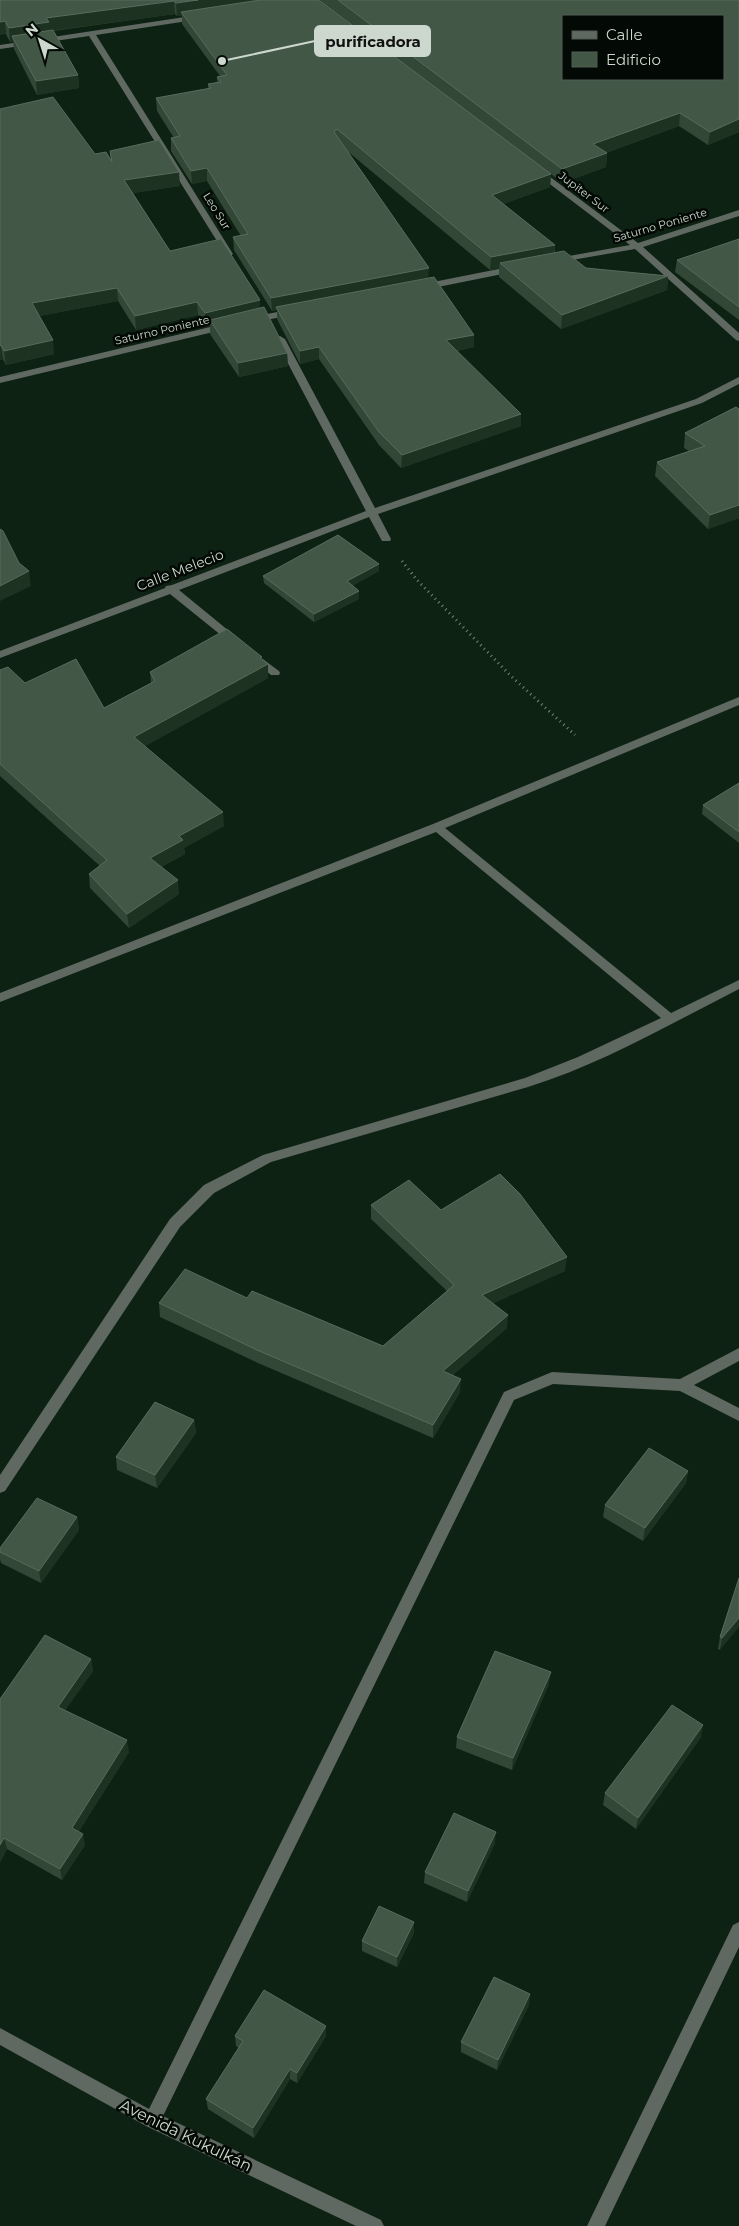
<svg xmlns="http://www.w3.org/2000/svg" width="739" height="2226" font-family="Montserrat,sans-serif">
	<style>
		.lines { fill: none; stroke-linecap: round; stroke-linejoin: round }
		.path { stroke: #758478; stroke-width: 3; stroke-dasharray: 1 4; stroke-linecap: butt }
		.minor { fill: #5f6961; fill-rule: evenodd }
		.wall { fill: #334736 }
		.shaded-wall { fill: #1d3221 }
		.building { fill: #435747; stroke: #586b5c; fill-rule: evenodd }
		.labels { text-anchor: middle; stroke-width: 5; stroke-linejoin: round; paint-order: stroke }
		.far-street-label { font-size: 11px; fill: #ccd8ce; stroke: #030904 }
		.street-label { font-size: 14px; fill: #ccd8ce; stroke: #030904 }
		.near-street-label { font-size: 16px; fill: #ccd8ce; stroke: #030904 }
		.leader { fill: none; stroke: #ccd8ce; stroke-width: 2 }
		.callout-dot { fill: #ccd8ce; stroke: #030904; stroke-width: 2 }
		.callout { fill: #ccd8ce; stroke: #ccd8ce; stroke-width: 2 }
		.callout-label { font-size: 15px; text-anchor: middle; font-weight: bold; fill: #111 }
	</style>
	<rect width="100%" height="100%" fill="#0e2213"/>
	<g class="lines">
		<path class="path" d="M402 561 417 580 512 677 575 735"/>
		<path class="minor" d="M198 15 202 17 201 19 96 35 233 254 229 257 225 254 89 36 0 49V45Z
			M537 167 638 243 739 210V216L643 247 739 333V341L736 340 635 249 555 263V259L558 258 630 245 534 172V168Z
			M514 266 518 269 517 271 423 290 418 287 423 284Z
			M293 309 296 310V314L251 323 246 320 251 317Z
			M227 323 230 324V328L0 383V377Z
			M280 336 285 339 375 508 696 399 739 377V384L702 403 378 514 391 539 390 541H382L369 517 179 590 240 640V644H232L170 594 0 658V651L165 588 166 586 172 585 366 511 275 339Z
			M256 654 279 671 280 673 279 675H271L252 659 251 657Z
			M739 697V705L445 828 671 1013 739 980V989C670 1024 602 1064 528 1087L271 1162 214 1193 180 1227 5 1491 0 1493V1475L170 1219 204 1185 263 1155 525 1078 578 1057 661 1018 436 832 0 1002V993L433 824Z
			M739 1348V1361L694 1385 739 1408V1421L680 1391 553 1384 514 1400 163 2116 381 2220 384 2226H356L146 2126 0 2045V2028L149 2109 504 1392 552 1372 680 1379Z
			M739 1922V1947L605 2226H587L733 1925Z"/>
	</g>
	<path class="wall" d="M0 0H319L495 132 320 0H739V132L708 145 679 126 606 153H607L606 167 562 183 551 174 550 187 503 204 555 245V253L586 268 668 276 667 290 561 329 499 277V268L490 270 346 150 428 278 474 335V347L457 351 521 414V426L401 468 379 445 319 359 300 364 277 319V310L272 311 234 250 233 237 241 236 207 181 192 184 171 151V138H174L157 111 156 98 208 89V84L217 82V77L220 76 182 24V16H177L175 14 53 31 78 75 79 88 37 95 14 49 13 41 10 42 6 34Z
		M0 109 95 154 111 160 110 151 180 186 133 193 170 251 260 308 287 353 288 366 239 377 210 334V326L206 327 198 315 136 330 118 301 39 316 54 354 6 365 3 359 0 360Z
		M739 239V320L675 272 677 260Z
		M739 409V518L708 529 655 476 657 462 689 451 684 448 685 433Z
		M379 564V571L352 586 359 599 314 622 264 583 263 576Z
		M262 660 268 678 145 746 224 826 184 848 185 854 161 867 179 894 129 928 90 888 89 874 100 866 0 776V670L25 683 104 708 151 683 150 672Z
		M739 783V843L702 814 703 805Z
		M371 1205 441 1210 565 1271 493 1303 507 1328 453 1375 460 1392 433 1438 258 1363 160 1317 159 1303 247 1298 383 1346 447 1291 371 1219Z
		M194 1420 196 1433 157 1488 117 1470 116 1457Z
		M688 1471 686 1483 643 1541 603 1517 605 1505Z
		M77 1517 79 1530 41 1583 1 1563 0 1559V1548Z
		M739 1578 720 1650 718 1649 720 1637Z
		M91 1659 93 1671 65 1710 129 1752 79 1831 85 1845 62 1880 7 1849 0 1862V1699Z
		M549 1684 512 1770 456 1748 457 1737Z
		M701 1737 636 1829 603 1805 605 1793Z
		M495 1843 467 1902 424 1883 425 1872Z
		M414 1933 397 1967 362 1951V1941Z
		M529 2005 497 2070 461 2052V2042Z
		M235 2036H326L297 2083 290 2079 254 2138 208 2109 206 2099 239 2048 236 2046Z"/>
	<path class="shaded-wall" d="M198 0H285L181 12 182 16H177L176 3Z
		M174 1 175 14 12 36 13 41 10 42 9 28 46 18Z
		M5 21 6 34 0 35V22Z
		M78 75 79 88 37 95 36 81Z
		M680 113 679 126 592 158 593 144Z
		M739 119V132L708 145 710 132Z
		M607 153 606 167 562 183V169Z
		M207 168V181L192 184 191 171Z
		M179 172 180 186 126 194 124 180Z
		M551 174 550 187 492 208V195Z
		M555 245 554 257 500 263 499 268 490 270 491 257Z
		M429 268 428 281 276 307 277 310 272 311 271 298Z
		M668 276 667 290 561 329 562 315Z
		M117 288 118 301 34 317 32 303Z
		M260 300V314L210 320V326L206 327 205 313Z
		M197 302 198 315 136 330 135 316Z
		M474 335V347L446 353V340Z
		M53 340 54 354 6 365 4 351Z
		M1 345 3 359 0 360V346Z
		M319 347V359L300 364V351Z
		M287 353 288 366 239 377 238 363Z
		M521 414V426L401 468 402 455Z
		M739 505V518L708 529 710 515Z
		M379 564V571L347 589V581Z
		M29 571 31 586 0 601V586Z
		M359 591V599L314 622V614Z
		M262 657 263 667 268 664V678L136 751 134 737Z
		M223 812 224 826 184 848 185 854 151 872 150 858 179 836Z
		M178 880 179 894 129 928 127 914Z
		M567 1257 565 1271 481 1309 482 1295Z
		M508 1315 507 1328 443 1384V1371Z
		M461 1379 460 1392 433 1438V1425Z
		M194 1420 196 1433 157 1488 155 1475Z
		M688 1471 686 1483 643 1541 645 1528Z
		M77 1517 79 1530 41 1583 39 1571Z
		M739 1618V1627L720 1650 722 1638Z
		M91 1659 93 1671 60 1718 58 1707Z
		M551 1672 549 1684 512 1770 513 1758Z
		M703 1725 701 1737 636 1829 638 1818Z
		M127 1740 129 1752 74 1839 72 1828Z
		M496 1832 495 1843 467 1902 468 1891Z
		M83 1834 85 1845 62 1880 60 1869Z
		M4 1838 7 1849 0 1862V1845Z
		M414 1922V1933L397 1967V1957Z
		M530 1994 529 2005 497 2070 498 2060Z
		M326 2026V2036L297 2083V2073Z
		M290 2069V2079L254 2138 253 2128Z"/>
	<path class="building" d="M0 0H198L176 3 174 1 46 18 49 22 9 28 5 21 0 22Z
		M260 0H319L551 174 492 195 555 245 491 257 337 129 334 132 429 268 271 298 233 237 248 234 207 168 191 171 171 138 180 136 156 98 211 88 208 84 221 82 217 77 227 75 181 12Z
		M338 0H739V119L710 132 680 113 593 144 607 153 562 169ZM563 16H723V79H563Z
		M53 30 78 75 36 81 12 36Z
		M53 97 95 154 106 152 112 162 110 151 159 140 179 172 124 180 170 251 221 239 260 300 205 313 197 302 135 316 117 288 32 303 53 340 4 351 1 345 0 346V109Z
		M739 239V307L677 260Z
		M564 251 586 268 668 276 562 315 500 263Z
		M434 277 474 335 446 340 521 414 402 455 379 432 319 347 300 351 276 307Z
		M264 307 287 353 238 363 210 320Z
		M736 407 739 409V505L710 515 657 462 705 446 685 433Z
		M0 529 3 531 19 563 29 571 0 586Z
		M338 535 379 564 347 581 359 591 314 614 263 576Z
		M227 629 262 657 260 658 268 664 134 737 223 812 179 836 183 840 150 858 178 880 127 914 89 874 107 860 0 764V670L8 667 25 683 76 659 104 708 155 681 150 672Z
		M739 783V832L703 805Z
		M500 1174 520 1194 567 1257 482 1295 508 1315 443 1371 461 1379 433 1425 257 1350 159 1303 185 1269 247 1298 252 1291 383 1346 454 1285 371 1205 409 1180 441 1210Z
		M155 1402 194 1420 155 1475 116 1457Z
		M649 1448 688 1471 645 1528 605 1505Z
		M37 1498 77 1517 39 1571 0 1552V1548Z
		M739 1578V1618L722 1638 720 1637Z
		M45 1635 91 1659 58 1707 127 1740 72 1828 83 1834 60 1869 4 1838 0 1845V1699Z
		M495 1651 551 1672 513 1758 457 1737Z
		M672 1705 703 1725 638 1818 605 1793Z
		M454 1813 496 1832 468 1891 425 1872Z
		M379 1906 414 1922 397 1957 362 1941Z
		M494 1977 530 1994 498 2060 461 2042Z
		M264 1990 326 2026 297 2073 290 2069 253 2128 206 2099 243 2041 235 2036Z"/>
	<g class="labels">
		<g class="far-street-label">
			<text transform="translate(584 192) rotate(37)" y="4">Jupiter Sur</text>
			<text transform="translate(217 211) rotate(58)" y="4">Leo Sur</text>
			<text transform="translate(660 225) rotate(-16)" y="4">Saturno Poniente</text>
			<text transform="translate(162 330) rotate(-13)" y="4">Saturno Poniente</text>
		</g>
		<g class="street-label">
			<text transform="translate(180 570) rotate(-21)" y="5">Calle Melecio</text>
		</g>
		<g class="near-street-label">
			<text transform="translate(186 2135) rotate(26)" y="6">Avenida Kukulkán</text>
		</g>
	</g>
	<path class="leader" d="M222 61L315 41"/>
	<circle class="callout-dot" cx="222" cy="61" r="5"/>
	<rect class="callout" x="315" y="26" width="115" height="30" rx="5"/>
	<g class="callout-label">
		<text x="373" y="47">purificadora</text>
	</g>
	<rect x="562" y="15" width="162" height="65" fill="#030904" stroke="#535c55"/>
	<rect x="572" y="31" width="25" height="8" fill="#5f6961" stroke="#535c55"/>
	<text x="606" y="40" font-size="15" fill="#ccd8ce">Calle</text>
	<rect x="572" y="52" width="25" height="15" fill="#435747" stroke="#535c55"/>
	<text x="606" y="65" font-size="15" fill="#ccd8ce">Edificio</text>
	<g transform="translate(40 40) rotate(321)" stroke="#030904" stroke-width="4" paint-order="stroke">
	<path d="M0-4L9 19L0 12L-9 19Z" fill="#ccd8ce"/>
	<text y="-8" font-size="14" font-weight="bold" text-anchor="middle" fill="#ccd8ce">N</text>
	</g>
</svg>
